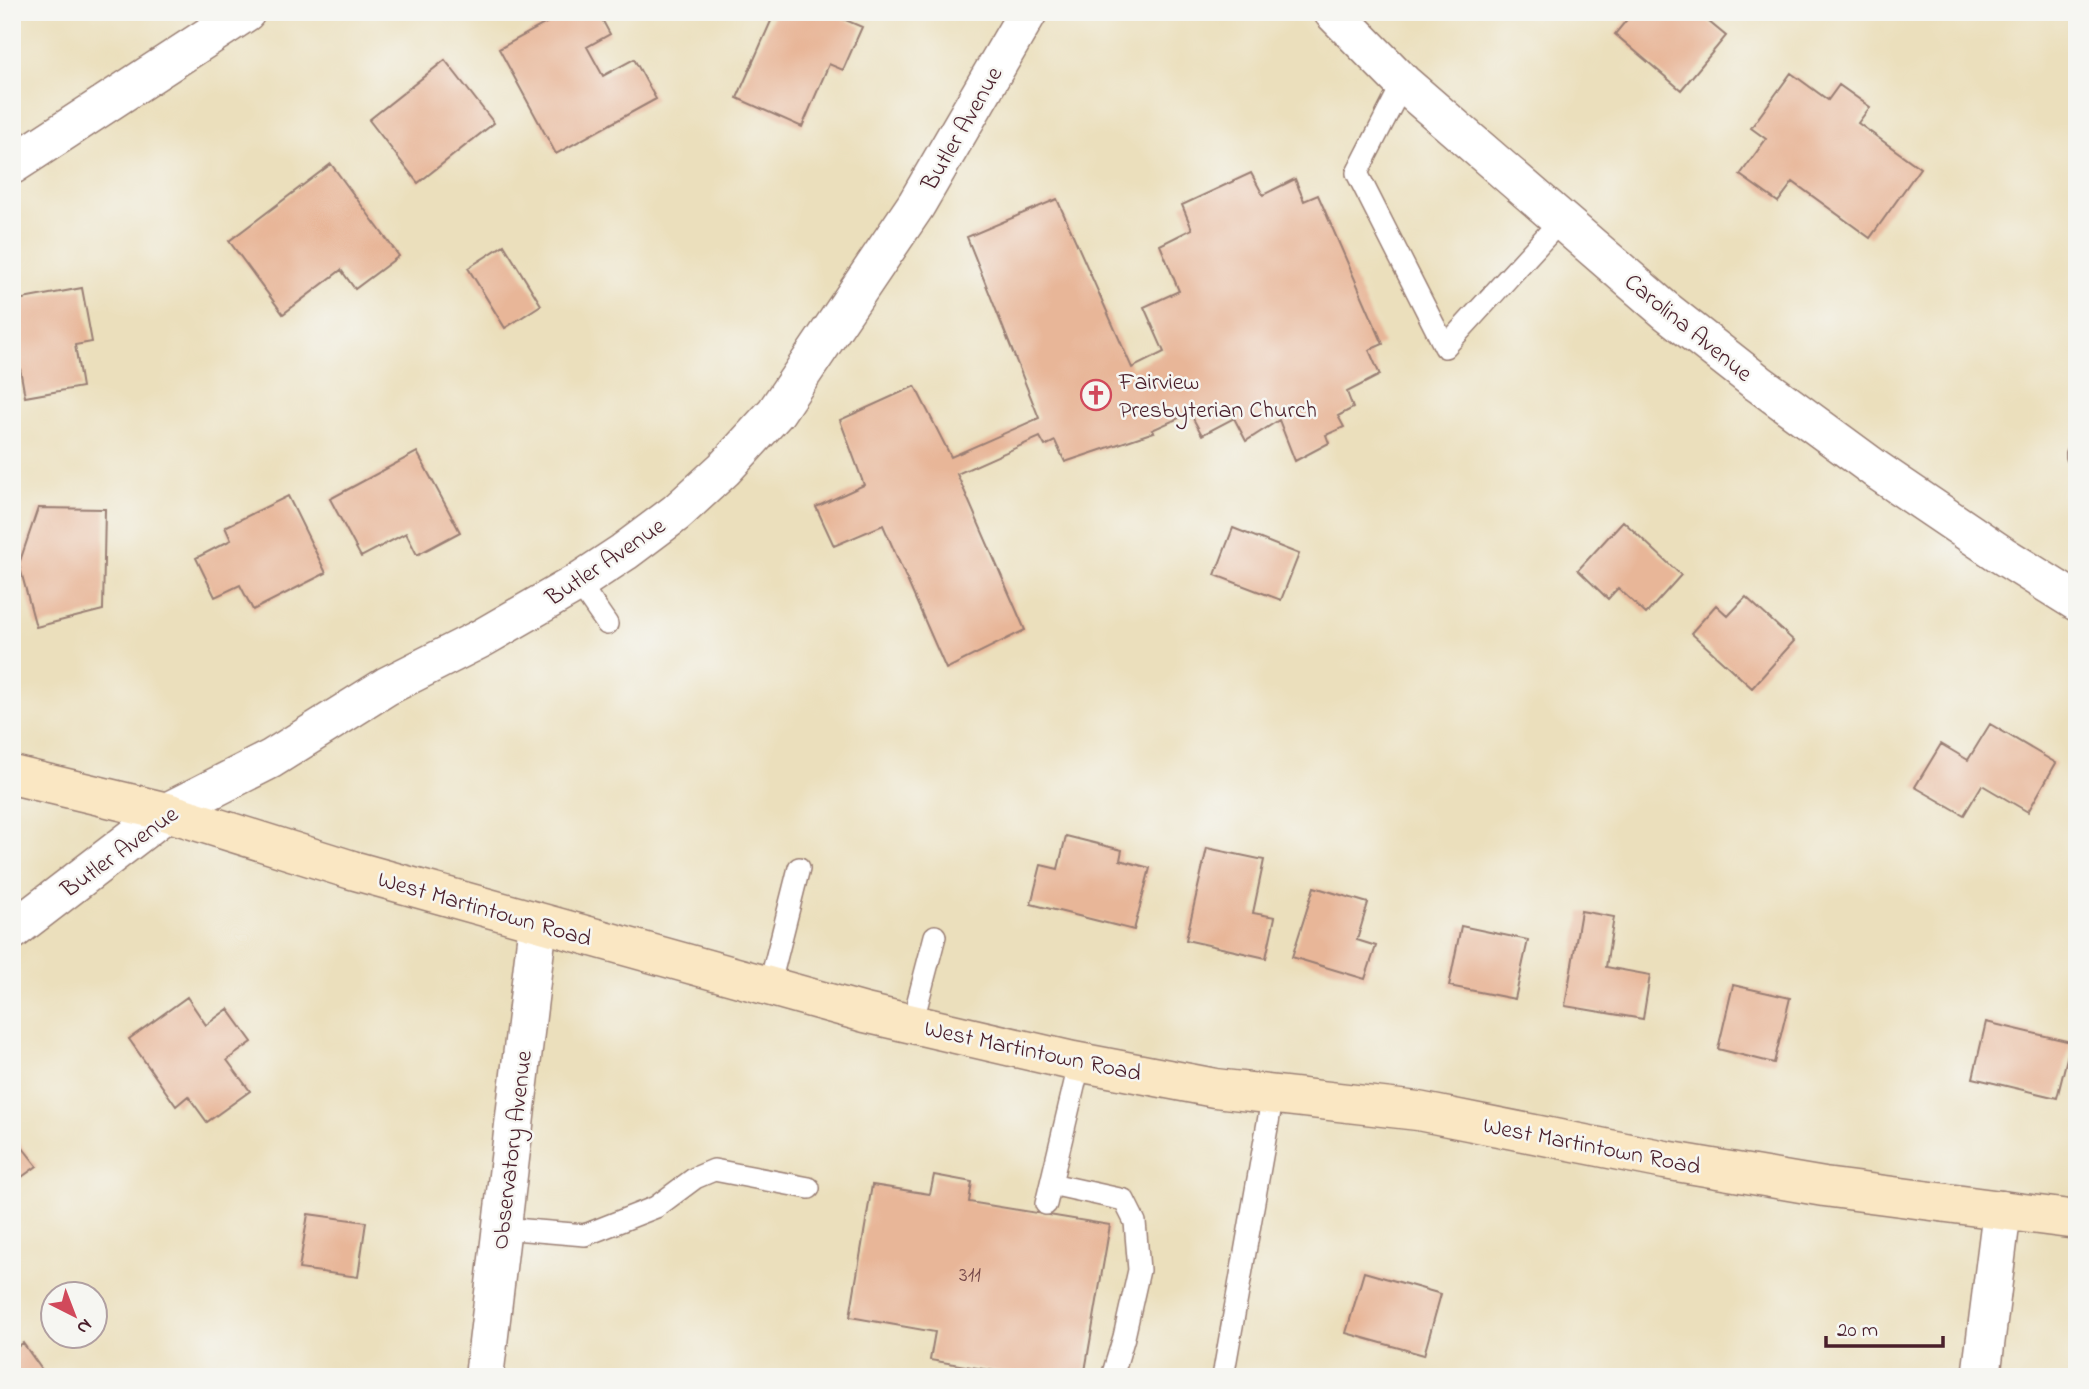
<svg xmlns="http://www.w3.org/2000/svg" width="2089" height="1389" font-family="'Indie Flower',sans-serif">
	<style>
		.building { fill: #e8b698 }
		.lines { fill: none; stroke-linecap: round; stroke-linejoin: round }
		.lane-casing { stroke: #9a7f74; stroke-width: 24 }
		.street-casing { stroke: #9a7f74; stroke-width: 41 }
		.secondary-casing { stroke: #9a7f74; stroke-width: 41 }
		.lane { stroke: #fff; stroke-width: 21 }
		.street { stroke: #fff; stroke-width: 38 }
		.secondary { stroke: #fae7c3; stroke-width: 38 }
		.labels { text-anchor: middle; stroke-width: 5; stroke-linejoin: round; paint-order: stroke }
		.number-label { font-size: 21px; fill: #724546 }
		.street-label { font-size: 24px; fill: #4a1f2b; stroke: #f6f6f2 }
		.poi-label { font-size: 24px; fill: #4a1f2b; stroke: #f6f6f2; text-anchor: start }
	</style>
	<rect width="100%" height="100%" fill="#f6f6f2"/>
	<filter id="ink" filterUnits="userSpaceOnUse"><feTurbulence type="fractalNoise" baseFrequency=".0143" numOctaves="2"/><feDisplacementMap in="SourceGraphic" scale="14" xChannelSelector="R" yChannelSelector="G"/><feConvolveMatrix kernelMatrix="1 2 1 2 8 2 1 2 1" color-interpolation-filters="sRGB"/></filter>
	<filter id="wash" filterUnits="userSpaceOnUse"><feTurbulence type="fractalNoise" baseFrequency=".00686" numOctaves="4" result="noise"/><feDisplacementMap in="SourceGraphic" scale="28" xChannelSelector="R" yChannelSelector="G"/><feGaussianBlur stdDeviation="1.57" result="paint"/><feColorMatrix in="noise" values="0 0 0 0 0 0 0 0 0 0 0 0 0 0 0 0 0 1.4 0 .05"/><feComposite in="paint" operator="in"/></filter>
	<g filter="url(#wash)">
		<rect width="100%" height="100%" fill="#ebdfbc"/>
		<g id="blocks">
			<path class="building" d="M566 12H598L610 34 587 47 603 76 634 59 656 99 556 154 499 49Z
				M775 12H827L862 27 843 70 829 64 802 127 737 98Z
				M1633 12H1697L1726 36 1681 90 1615 34Z
				M445 60 494 123 418 183 369 120Z
				M1791 73 1828 100 1839 85 1870 107 1858 123 1920 168 1870 238 1793 182 1778 202 1740 175 1766 139 1751 128Z
				M331 164 399 256 355 289 341 270 283 314 229 241Z
				M1251 173 1263 195 1295 179 1304 201 1318 195 1383 344 1369 350 1380 375 1347 392 1353 408 1338 416 1344 427 1326 435 1329 443 1295 461 1279 420 1246 441 1234 418 1202 435 1190 413 1152 430 1154 432 1065 462 1055 441 1045 446 1040 437 957 474 1025 630 946 669 883 525 834 546 816 507 864 485 840 420 915 386 951 457 1039 418 967 237 1057 199 1132 368 1164 352 1144 307 1179 291 1160 245 1192 229 1182 205Z
				M504 245 541 305 505 328 468 268Z
				M82 288 92 342 75 345 82 387 25 397 12 323V301Z
				M417 452 460 532 417 555 406 533 361 557 330 499Z
				M288 496 326 573 253 610 240 585 215 597 196 558 231 540 225 527Z
				M38 508 105 509 103 610 36 627 19 564Z
				M1623 521 1681 575 1646 614 1618 588 1608 599 1578 570Z
				M1233 528 1299 554 1281 600 1215 575Z
				M1746 597 1794 641 1752 688 1691 633 1716 605 1728 616Z
				M1990 724 2056 763 2028 812 1982 785 1964 815 1915 787 1941 744 1968 760Z
				M1066 836 1122 850 1120 860 1150 868 1134 930 1031 904 1041 865 1058 869Z
				M1207 848 1264 860 1253 913 1275 917 1266 958 1186 940Z
				M1314 887 1368 903 1357 940 1376 946 1365 979 1292 957Z
				M1581 911 1614 917 1606 967 1650 975 1643 1019 1565 1006Z
				M1461 926 1528 940 1515 999 1449 986Z
				M1733 985 1790 998 1774 1063 1718 1049Z
				M187 997 206 1025 228 1009 252 1042 227 1060 250 1091 207 1122 188 1096 176 1106 129 1039Z
				M1986 1022 2071 1042 2057 1098 1973 1078Z
				M12 1134 37 1166 12 1184Z
				M934 1175 972 1182 969 1202 1110 1225 1084 1377H1030L930 1360 935 1332 850 1317 872 1185 930 1194Z
				M308 1214 366 1222 358 1277 299 1269Z
				M1364 1272 1441 1294 1424 1355 1346 1333Z
				M23 1343 47 1377H12V1351Z"/>
		</g>
	</g>
	<g filter="url(#ink)">
		<use href="#blocks" fill-opacity="0" stroke="#9a7f74" stroke-width="2"/>
		<g class="lines">
			<g class="lane-casing">
				<path id="lane" d="M1403 83 1357 173 1445 347 1561 220
					M2077 454V456
					M578 582 607 624
					M769 987 799 868
					M912 1024 935 936
					M1051 1184 1124 1200 1135 1222 1139 1270 1124 1337 1112 1377
					M1046 1204 1080 1061
					M502 1228 585 1235 656 1207 695 1178 714 1170 809 1188
					M1223 1377 1273 1094"/>
			</g>
			<g class="street-casing">
				<path id="street" d="M1333 12 1403 83 1665 310 1758 383 1878 471 2002 555 2077 602
					M12 165 246 12
					M12 931 167 812 271 759 387 686 482 638 574 585 624 552 676 513 724 469 776 412 916 205 1028 12
					M484 1377 538 923
					M1981 1377 2002 1210"/>
			</g>
			<g class="secondary-casing">
				<path id="secondary" d="M12 775 167 812 352 870 865 1013 1073 1061 1215 1088 1418 1111 1665 1160 1824 1187 2077 1220"/>
			</g>
			<use href="#lane" class="lane"/>
			<use href="#street" class="street"/>
			<use href="#secondary" class="secondary"/>
		</g>
	</g>
	<defs>
		<g id="church-ring" transform="scale(1.575)"><circle r="9.5" fill="#f6f6f2" stroke="#d1495b" stroke-width="1.5"/><path d="M-1.2-6h2.4v3.5h3.3v2.4h-3.3V6h-2.4V-.1h-3.3v-2.4h3.3Z" fill="#d1495b"/></g>
	</defs>
	<g fill-rule="evenodd">
		<use href="#church-ring" x="1096" y="395"/>
	</g>
	<g class="labels">
		<g class="number-label">
			<text x="970" y="1281">311</text>
		</g>
		<g class="street-label">
			<text transform="translate(961 128) rotate(-60)" y="8">Butler Avenue</text>
			<text transform="translate(1689 327) rotate(39)" y="8">Carolina Avenue</text>
			<text transform="translate(605 561) rotate(-34)" y="8">Butler Avenue</text>
			<text transform="translate(119 851) rotate(-36)" y="8">Butler Avenue</text>
			<text transform="translate(485 908) rotate(16)" y="8">West Martintown Road</text>
			<text transform="translate(1033 1050) rotate(12)" y="8">West Martintown Road</text>
			<text transform="translate(1592 1145) rotate(11)" y="8">West Martintown Road</text>
			<text transform="translate(511 1150) rotate(-83)" y="8">Observatory Avenue</text>
		</g>
		<g class="poi-label">
			<text x="1119" y="389">Fairview<tspan x="1119" dy="28">Presbyterian Church</tspan></text>
		</g>
	</g>
	<rect width="2089" height="1389" fill="none" stroke="#f6f6f2" stroke-width="42"/>
	<g transform="translate(74 1315) rotate(138)"><circle r="33" fill="#f6f6f2" stroke="#b1a0a2" stroke-width="2"/>
	<path d="M0-5L12 26L0 18L-12 26Z" fill="#d1495b"/>
	<text y="-10" font-size="19" font-weight="bold" text-anchor="middle" fill="#4a1f2b">N</text>
	</g>
	<path d="M1826 1336v10h117v-10" fill="none" stroke="#4a1f2b" stroke-width="3.5"/>
	<text x="1837" y="1336" font-size="21" fill="#4a1f2b" stroke="#f6f6f2" stroke-width="5" paint-order="stroke">20 m</text>
</svg>
